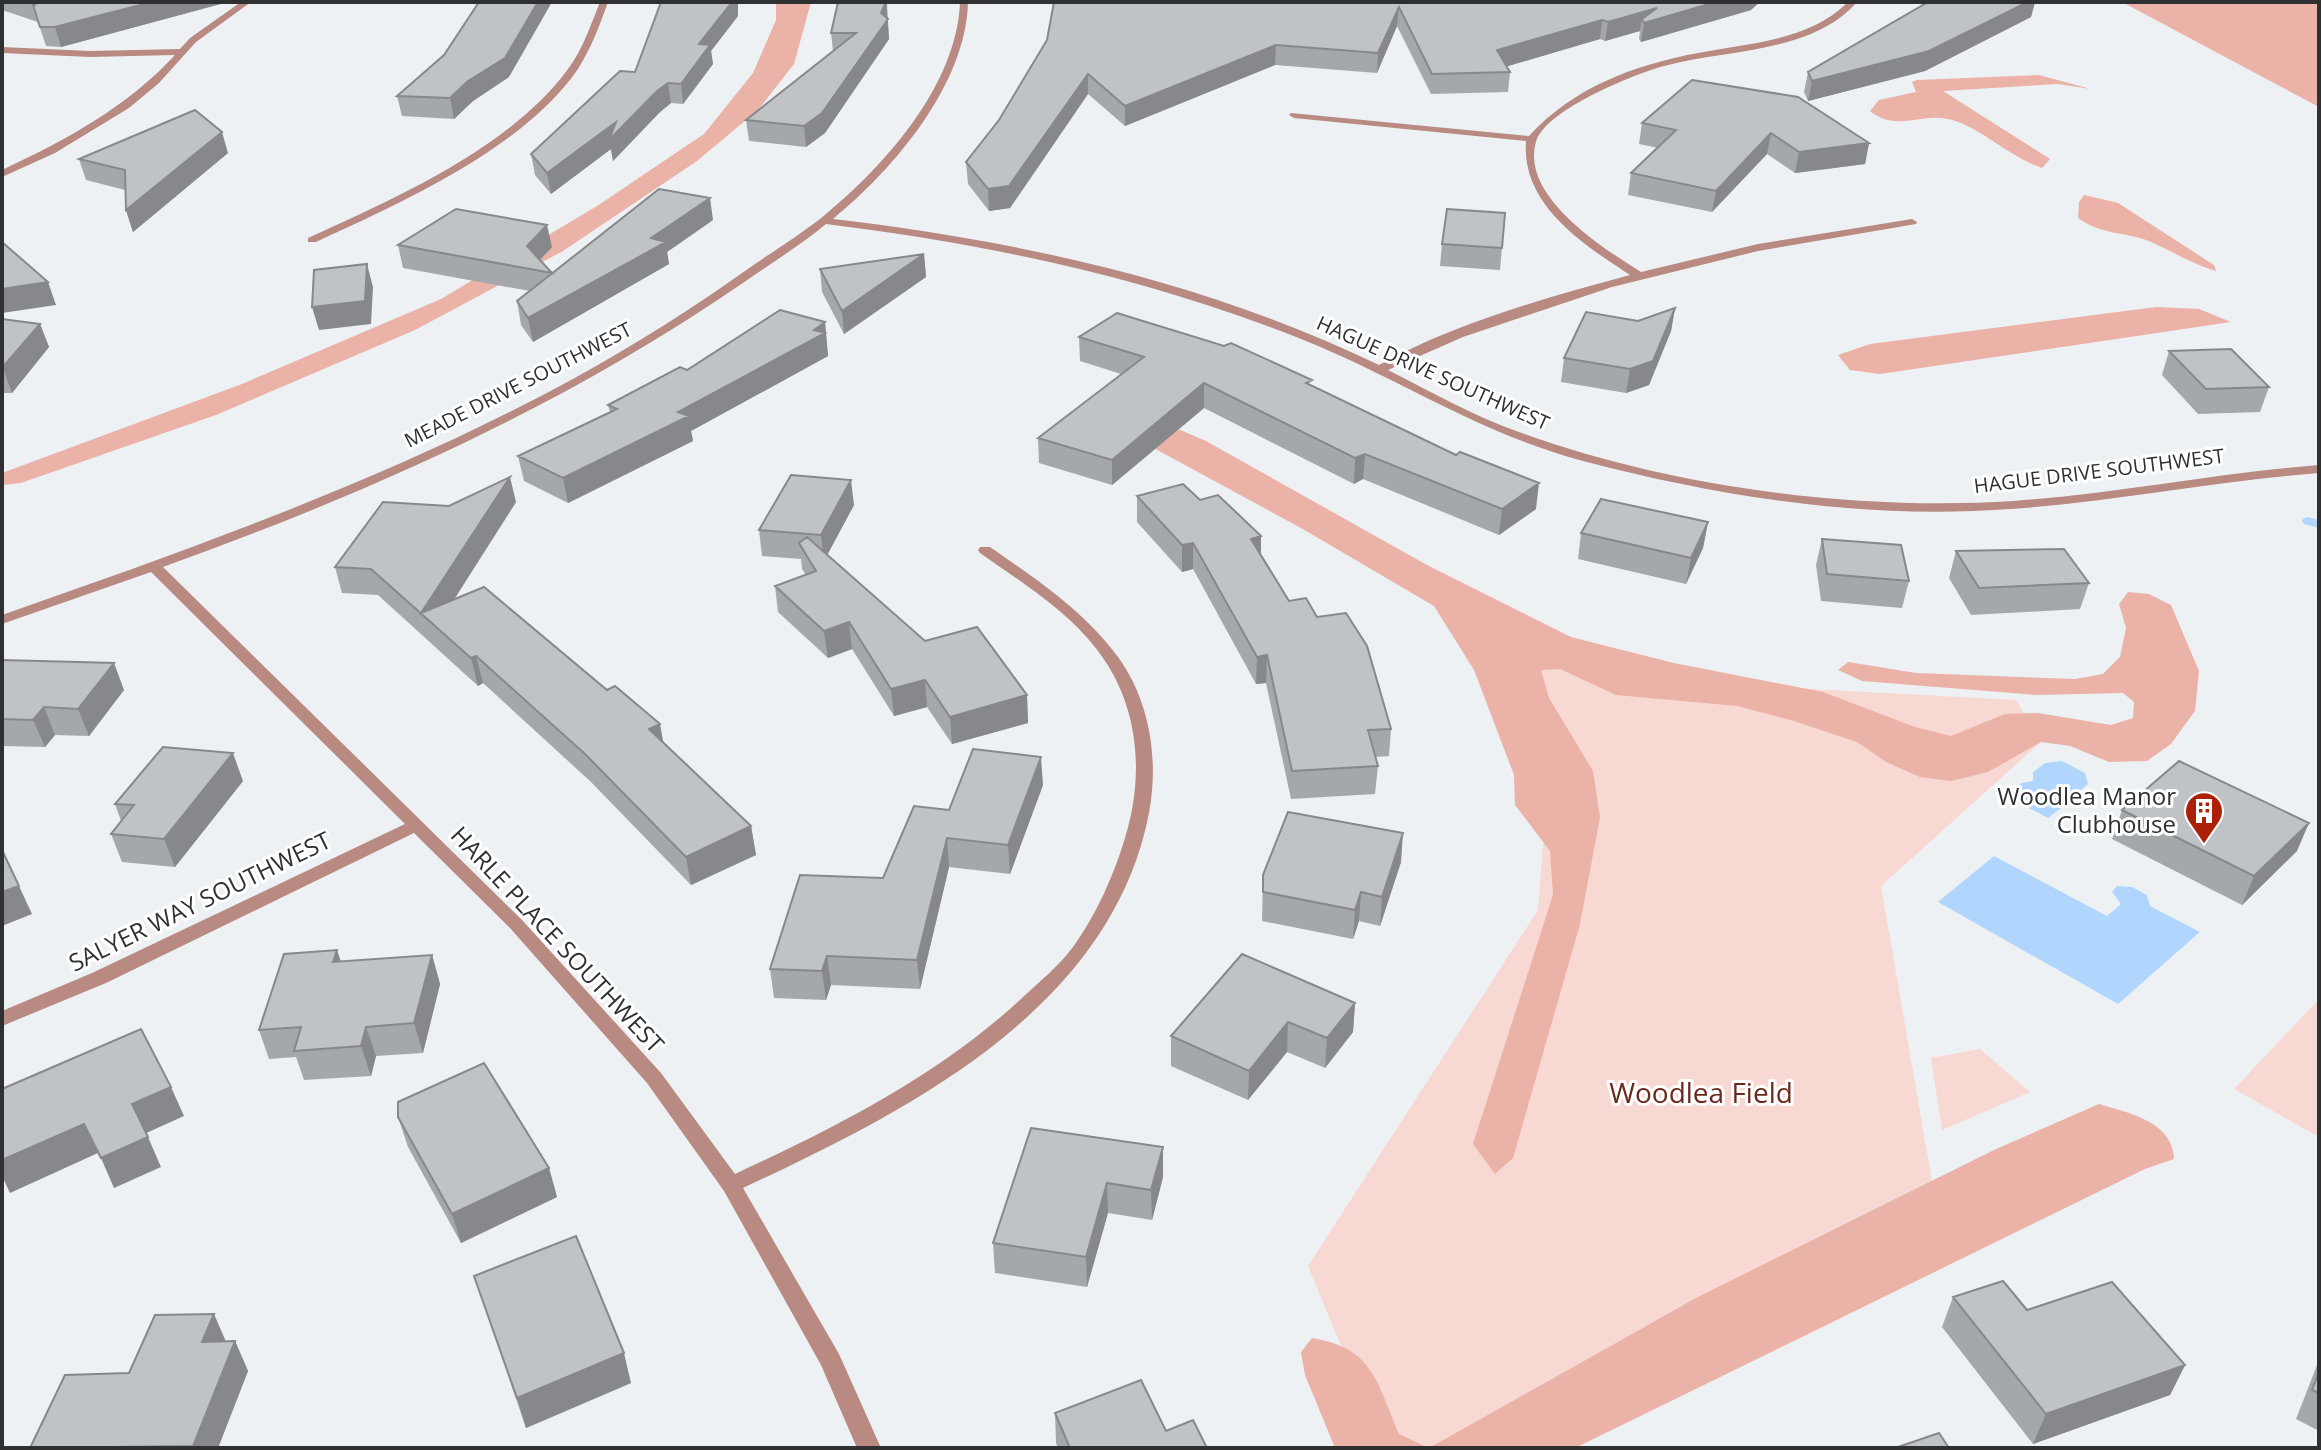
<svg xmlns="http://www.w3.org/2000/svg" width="2321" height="1450" font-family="'Open Sans',sans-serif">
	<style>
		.green { fill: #f8d8d2 }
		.forest { fill: #ebb2a7 }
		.water { fill: #b1d6fe }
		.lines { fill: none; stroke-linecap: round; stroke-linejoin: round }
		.stream { fill: #b1d6fe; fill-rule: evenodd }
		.minor { fill: #b88a81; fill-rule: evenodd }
		.wall { fill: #a5a8aa }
		.shaded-wall { fill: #86888b }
		.building { fill: #c0c3c6; stroke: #86888b; stroke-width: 2 }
		.labels { text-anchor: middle; stroke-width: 6; stroke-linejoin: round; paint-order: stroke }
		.far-street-label { font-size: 20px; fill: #2e3031; stroke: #fff }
		.poi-label { font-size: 24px; fill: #2e3031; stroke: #fff; text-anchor: end }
		.street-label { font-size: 24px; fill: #2e3031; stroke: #fff }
		.near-park-label { font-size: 28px; fill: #6b291d; stroke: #fff }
	</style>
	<rect width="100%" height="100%" fill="#eef1f4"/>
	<path class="green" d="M1455 611 1719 684 2016 700 2041 742 1881 886 1938 1216 1488 1448H1383L1308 1266 1538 910 1548 782Z
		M2319 999V1137L2234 1089Z
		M1980 1049 2030 1092 1942 1130 1931 1058Z"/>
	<path class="forest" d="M776 2H811L794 64 758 110 697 161 563 251 415 330 216 415 21 483 2 485V473L242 384 441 299 597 206 704 134 753 73 776 20Z
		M2122 2H2319V107Z
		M2039 75 2091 89 2058 84 1943 91 2050 159 2042 168C2009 157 1978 125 1948 119 1921 113 1895 132 1870 111L1879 100 1916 92 1912 82 1917 80Z
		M2084 195 2118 203 2214 265 2216 271C2192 264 2174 252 2151 242 2125 231 2103 236 2078 218L2079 202Z
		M2156 307 2199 309 2231 322 1880 374 1850 370 1838 355 1870 344Z
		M1155 419 1206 441 1427 565 1571 637 1674 663 1823 692 1915 727 1951 736 2005 714 2038 713 2111 725 2133 718 2134 702 2123 693 2036 695 1862 681 1838 670 1848 662 1916 673 2075 679 2103 674 2120 657 2126 628 2119 604 2128 592 2149 594 2171 605 2199 671 2195 711 2171 744 2147 761 2109 762 2070 746 2041 742 1988 772 1951 781 1920 777 1886 762 1857 742 1794 721 1737 706 1616 695 1560 669 1541 670 1549 698 1593 771 1600 817 1580 924 1513 1158 1495 1174 1473 1144 1553 895 1550 851 1515 805 1514 775 1474 670 1434 606 1301 528 1126 433Z
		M2099 1104C2128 1113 2173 1121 2174 1159L2145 1169 1575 1448H1335L1305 1375 1301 1352 1312 1338C1374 1348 1377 1383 1399 1434L1429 1448 1696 1298 1996 1149Z"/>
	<path class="water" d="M2062 761 2085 773 2088 784 2078 793 2065 796V805L2048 818 2006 796 2021 783 2033 781V772L2045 763Z
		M1994 856 2107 916 2121 904 2112 892 2117 886 2132 887 2147 895 2150 906 2200 932 2118 1004 1938 902Z"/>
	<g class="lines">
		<path class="stream" d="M2308 517 2319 520V528L2304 524 2302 521 2304 518Z"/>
		<path class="minor" d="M241 2H251L196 42 159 83 129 108 55 153 2 177V170C66 140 127 107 175 55L90 57 2 53V47L90 51 180 49 190 38Z
			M600 2H608C600 25 591 48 578 69 524 148 401 203 316 242H308V238C396 198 510 148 568 69 583 49 591 24 600 2Z
			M960 2H968C966 84 895 168 833 219 1021 241 1207 282 1379 365 1456 323 1545 298 1630 275 1583 244 1521 205 1526 141L1294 118 1289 115 1291 113 1529 136C1574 87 1634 65 1698 53 1749 43 1809 41 1848 2H1857C1811 54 1727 49 1664 66 1634 74 1545 110 1536 142 1520 196 1603 248 1641 272L1758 244 1912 219 1917 222 1916 224 1758 251 1612 287 1463 337 1388 370C1431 392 1474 416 1519 432 1668 487 1855 511 2013 501 2115 494 2217 473 2319 465V473C2203 482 2089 507 1973 511 1841 516 1709 494 1583 461 1481 434 1402 380 1306 341 1149 278 994 245 826 224 798 247 767 266 737 287 556 410 368 493 163 567L522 920 661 1073 735 1174C838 1126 938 1076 1022 998 1039 982 1059 966 1073 947 1096 915 1114 875 1125 838 1143 780 1140 716 1107 664 1077 616 1025 585 980 553L978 550 980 547H990C1036 579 1084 611 1118 657 1150 701 1159 759 1149 813 1111 1010 907 1111 743 1188L839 1354 881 1448H857L821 1365 724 1191 647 1083 510 928 414 833 106 983 2 1026V1011L92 973 405 824 151 572 2 624V615C196 547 391 478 571 380 635 345 696 306 755 264 777 249 799 235 820 219 883 168 957 86 960 2Z"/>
	</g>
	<path class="wall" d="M2 2H228L61 47 46 46 38 22 2 10Z
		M661 2H738V16L711 51 713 64 683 104 671 103 660 112 613 161 611 149 551 194 535 175 531 154 635 72Z
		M838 2H887L889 39 825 133 806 147 749 141 746 120 833 51 831 33Z
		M1054 2 1751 10 1641 42 1639 39 1640 31 1605 41 1600 39 1507 66 1510 72 1508 92 1431 94 1397 26 1377 73 1275 65 1125 126 1088 94 1010 208 989 211 968 184 966 162 999 120 1047 40Z
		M1928 2H2035L2031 17 1925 71 1808 101 1804 92 1808 72Z
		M509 77 473 101 454 119 402 116 397 96Z
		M1692 80 1869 143 1865 164 1795 173 1767 154 1712 212 1628 195 1631 173 1658 148 1639 144 1642 123Z
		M228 153 133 232 126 210 125 190 86 180 79 159Z
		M1505 213 1500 270 1440 266 1442 244Z
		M713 220 667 252 669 264 533 342 521 325 517 301 530 291 403 268 398 245 552 247 540 260 552 274Z
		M924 254 926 277 844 334 822 292 820 269Z
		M1675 308 1671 331 1649 385 1626 393 1561 382 1564 358 1638 321Z
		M2 319 40 324 49 347 12 393H2Z
		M825 322 828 356 691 431 693 441 568 503 524 481 518 456 610 412 608 405 687 370Z
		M1079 337 1312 386 1536 509 1499 535 1363 479 1354 484 1204 408 1112 485 1039 463 1038 438 1121 374 1080 361Z
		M2169 351 2269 387 2260 412 2198 414 2162 375Z
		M1137 496 1200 500 1261 555 1289 601 1317 617 1391 729 1389 756 1375 757 1378 766 1375 794 1291 799 1266 683 1256 684 1193 569 1182 572 1137 522Z
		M516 502 454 600 663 742 751 826 756 855 691 885 591 782 483 683 478 686 378 595 342 593 335 567 449 506Z
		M854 505 827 555 925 641 1027 695 1028 723 952 744 927 707 894 716 852 649 828 658 778 612 775 586 806 575 802 569 801 559 762 556 759 530Z
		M1708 522 1703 548 1686 584 1578 559 1581 533Z
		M1822 539 1909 581 1902 608 1821 601 1816 565Z
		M1956 551 2089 583 2080 609 1971 615 1949 578Z
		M2 660 124 690 89 736 55 735 45 747 2 746Z
		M243 781 175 867 122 862 111 834 121 821 115 804Z
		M1043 785 1010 874 949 867 920 989 831 985 826 1000 774 998 770 969 883 878 949 810Z
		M2122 810 2297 851 2242 905 2112 839Z
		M1401 862 1380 926 1359 921 1353 939 1262 921 1263 875Z
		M432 955 440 984 423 1053 376 1056 371 1076 304 1080 296 1057 269 1059 259 1030 341 962Z
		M1355 1003 1353 1032 1325 1068 1287 1052 1248 1100 1171 1066V1036Z
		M398 1117 549 1168 557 1197 461 1243 408 1147Z
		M1163 1147V1177L1152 1220 1108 1213 1087 1287 995 1273 993 1243Z
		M474 1276 631 1383 526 1428Z
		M1953 1297 2027 1310 2185 1365 2170 1395 2033 1444 1942 1327Z
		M235 1341 248 1371 218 1448H30L129 1373 226 1342Z
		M2319 1360V1431L2296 1419Z
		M1055 1413 1166 1431 1207 1448H1058L1056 1443Z"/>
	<path class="shaded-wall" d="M152 2H228L61 47 55 27Z
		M538 2H552L509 77 473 101 454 119 450 98Z
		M732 2H738V16L711 51 713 64 683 104 681 84 699 44Z
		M886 2 889 39 825 133 806 147 804 126 881 13Z
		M1716 2H1760L1751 10 1641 42 1644 23 1642 19 1640 31 1605 41 1608 22 1657 8Z
		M2028 2H2035L2031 17 1925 71 1808 101 1812 81Z
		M1399 7 1397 26 1377 73 1378 53Z
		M1602 20 1600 39 1495 70 1497 50Z
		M1276 45 1275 65 1125 126V106Z
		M1088 74V94L1010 208 989 211 988 189Z
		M668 83 671 103 660 112 613 161 611 149 551 194 547 173Z
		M222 132 228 153 133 232 126 210Z
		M1771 133 1767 154 1712 212 1716 191Z
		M1869 143 1865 164 1795 173 1799 152Z
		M710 198 713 220 667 252 669 264 533 342 528 318Z
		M547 225 552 247 531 269 527 246Z
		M924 254 926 277 844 334 842 311Z
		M367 264 373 287 371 324 319 330 312 307Z
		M48 282 56 305 2 313V289Z
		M1675 308 1671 331 1649 385 1626 393 1630 369Z
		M825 322 828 356 691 431 693 441 568 503 563 478 678 412Z
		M40 324 49 347 12 393 3 368Z
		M1204 383V408L1112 485V460Z
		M1365 454 1363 479 1354 484 1355 458Z
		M510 477 516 502 436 627 421 613Z
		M851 480 854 505 824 561 821 535Z
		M1539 483 1536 509 1499 535 1502 509Z
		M1708 522 1703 548 1686 584 1691 558Z
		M1261 536V562L1251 539Z
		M1193 543V569L1182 572V545Z
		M849 622 852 649 828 658 824 631Z
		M1267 655 1266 683 1256 684 1257 657Z
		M476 656 483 683 478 686 471 658Z
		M114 663 124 690 89 736 78 709Z
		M925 680 927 707 894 716 891 689Z
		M1027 695 1028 723 952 744 950 717Z
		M44 707 55 735 45 747 33 720Z
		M660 724 665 752 649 729Z
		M233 753 243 781 175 867 164 839Z
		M1041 757 1043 785 1010 874 1008 845Z
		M2309 823 2297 851 2242 905 2254 876Z
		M751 826 756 855 691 885 686 857Z
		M1403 833 1401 862 1380 926 1382 897Z
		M947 838 949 867 920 989 917 960Z
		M19 886 32 914 2 926V892Z
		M1361 892 1359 921 1353 939 1355 910Z
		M337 950 347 980 333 962Z
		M432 955 440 984 423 1053 414 1023Z
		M827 956 831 985 826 1000 822 971Z
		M1355 1003 1353 1032 1325 1068 1327 1038Z
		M1288 1022 1287 1052 1248 1100 1249 1071Z
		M366 1027 376 1056 371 1076 361 1046Z
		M171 1087 184 1116 144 1134 132 1104Z
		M84 1124 98 1153 10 1193 2 1176V1160Z
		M148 1137 161 1167 114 1188 101 1158Z
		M1163 1147V1177L1152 1220 1151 1190Z
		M549 1168 557 1197 461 1243 452 1214Z
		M1107 1183 1108 1213 1087 1287 1086 1257Z
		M214 1314 227 1344 202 1342Z
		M235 1341 248 1371 218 1448H194L193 1446Z
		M624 1353 631 1383 526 1428 517 1398Z
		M2185 1365 2170 1395 2033 1444 2046 1414Z"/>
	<path class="building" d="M28 2H152L55 27H40L33 5H36Z
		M479 2H538L505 58 468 81 450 98 397 96 444 55Z
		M661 2H732L699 44 710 45 681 84 668 83 657 91 609 140 616 122 547 173 531 154 620 71 635 72Z
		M838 2H886L881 13 888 19 822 113 804 126 746 120 856 33H831Z
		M1054 2H1716L1644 23 1642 19 1657 8 1608 22 1602 20 1497 50 1510 72 1432 74 1399 7 1378 53 1276 45 1125 106 1088 74 1009 186 988 189 966 162 999 120 1047 40Z
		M1928 2H2028L1929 51 1812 81 1808 72Z
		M1692 80 1798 97 1869 143 1799 152 1771 133 1716 191 1631 173 1676 130 1642 123Z
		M195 110 222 132 126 210 125 170 79 159Z
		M659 189 710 198 651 238 666 242 528 318 517 301Z
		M456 209 547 225 527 246 552 273 398 245Z
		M1447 209 1505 213 1502 248 1442 244Z
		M2 242 48 282 2 289Z
		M924 254 842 311 820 269Z
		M367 264 365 301 312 307 314 270Z
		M1675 308 1653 361 1630 369 1564 358 1586 312 1638 321Z
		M780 310 825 322 814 330 825 333 678 412 689 416 563 478 518 456 617 409 608 405 680 367 687 370Z
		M1117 313 1224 346 1231 343 1312 380 1306 383 1456 455 1460 452 1539 483 1502 509 1365 454 1355 458 1204 383 1112 460 1038 438 1144 357 1079 337Z
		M2 319 40 324 2 368Z
		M2231 349 2269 387 2206 389 2169 351Z
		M791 475 851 480 821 535 759 530Z
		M510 477 421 613 484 587 607 690 615 686 660 724 649 729 751 826 686 857 585 754 476 656 471 658 371 569 335 567 383 502 449 506Z
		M1183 484 1200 500 1218 495 1261 536 1251 539 1289 601 1306 598 1317 617 1346 613 1367 646 1391 729 1368 730 1378 766 1292 771 1267 655 1257 657 1193 543 1182 545 1137 496Z
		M1601 499 1708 522 1691 558 1581 533Z
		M807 537 925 641 977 627 1027 695 950 717 925 680 891 689 849 622 824 631 775 586 816 571 799 543Z
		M1822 539 1901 545 1909 581 1827 574Z
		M2064 549 2089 583 1979 588 1956 551Z
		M2 660 114 663 78 709 44 707 33 720 2 719Z
		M163 747 233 753 164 839 111 834 134 805 115 804Z
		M973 749 1041 757 1008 845 947 838 917 960 827 956 822 971 770 969 800 875 883 878 914 806 949 810Z
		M2179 761 2309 823 2254 876 2122 810Z
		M1288 812 1403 833 1382 897 1361 892 1355 910 1263 892V875Z
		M2 850 19 886 2 892Z
		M337 950 333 962 432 955 414 1023 366 1027 361 1046 294 1051 301 1027 259 1030 284 954Z
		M1242 954 1355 1003 1327 1038 1288 1022 1249 1071 1171 1036Z
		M141 1029 171 1087 132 1104 148 1137 101 1158 84 1124 2 1160V1089Z
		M484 1063 549 1168 452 1214 398 1117V1102Z
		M1031 1128 1163 1147 1151 1190 1107 1183 1086 1257 993 1243Z
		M576 1236 624 1353 517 1398 474 1276Z
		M2003 1281 2027 1310 2112 1282 2185 1365 2046 1414 1953 1297Z
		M214 1314 202 1342 235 1341 193 1446 30 1448 65 1375 129 1373 155 1315Z
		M2319 1372V1393L2312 1390Z
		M1141 1380 1166 1431 1193 1420 1207 1448H1070L1055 1413Z
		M1939 1433 1949 1448H1895Z"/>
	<defs>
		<g id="building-pin" transform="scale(2)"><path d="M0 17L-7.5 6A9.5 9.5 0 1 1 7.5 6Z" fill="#ae1f07" stroke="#fff"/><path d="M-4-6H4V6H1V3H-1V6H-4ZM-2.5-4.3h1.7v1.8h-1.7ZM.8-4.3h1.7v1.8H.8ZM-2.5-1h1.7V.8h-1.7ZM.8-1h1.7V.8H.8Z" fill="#fff"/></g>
	</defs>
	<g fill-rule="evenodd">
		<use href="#building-pin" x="2204" y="811"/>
	</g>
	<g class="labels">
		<g class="far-street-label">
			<text transform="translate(1433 373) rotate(24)" y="7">HAGUE DRIVE SOUTHWEST</text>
			<text transform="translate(518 385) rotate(-27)" y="7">MEADE DRIVE SOUTHWEST</text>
			<text transform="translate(2099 471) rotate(-7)" y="7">HAGUE DRIVE SOUTHWEST</text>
		</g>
		<g class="poi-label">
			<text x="2176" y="805">Woodlea Manor<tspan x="2176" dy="28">Clubhouse</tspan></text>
		</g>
		<g class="street-label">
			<text transform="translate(200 902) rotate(-26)" y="8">SALYER WAY SOUTHWEST</text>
			<text transform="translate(557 940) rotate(47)" y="8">HARLE PLACE SOUTHWEST</text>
		</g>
		<g class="near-park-label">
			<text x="1701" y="1103">Woodlea Field</text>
		</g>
	</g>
	<rect width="2321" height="1450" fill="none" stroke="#2e3031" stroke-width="8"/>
</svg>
